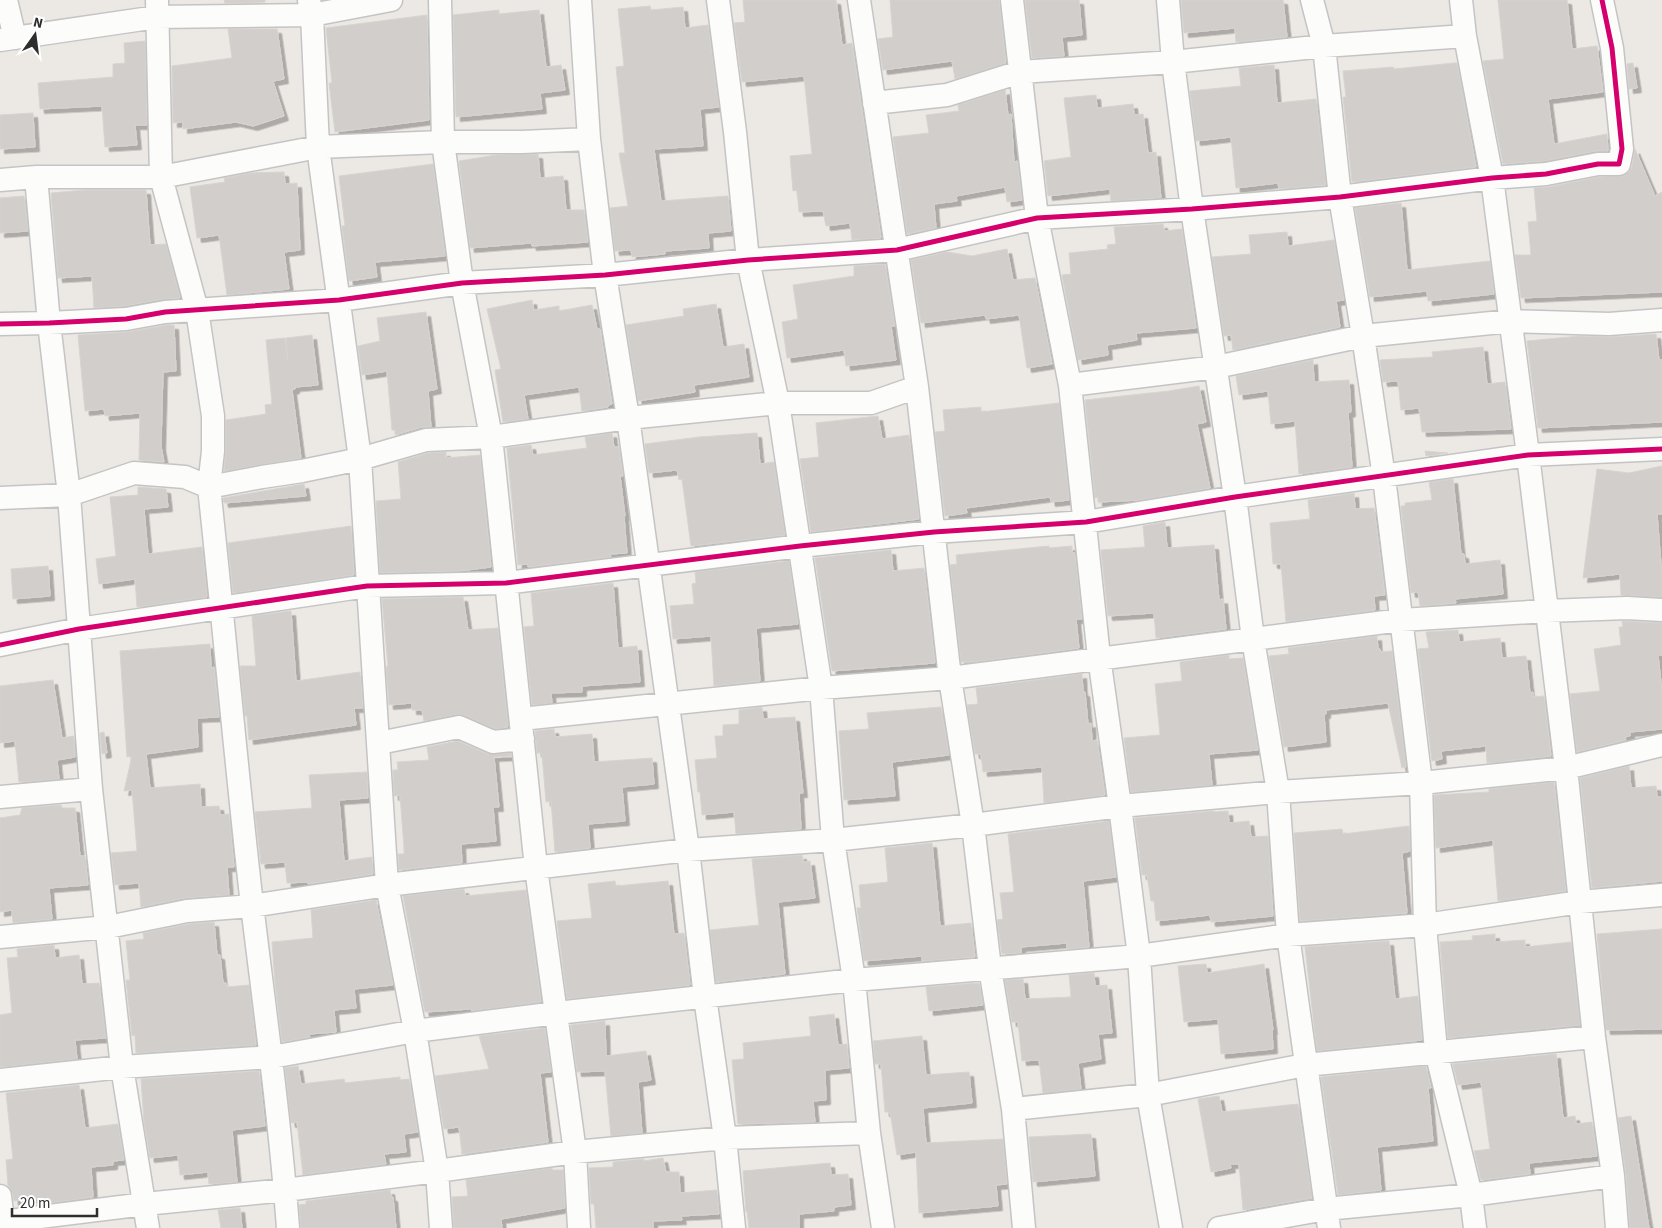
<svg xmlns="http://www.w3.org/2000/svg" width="1662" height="1228" font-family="'Source Sans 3',sans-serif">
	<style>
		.building { fill: #d1cecb; stroke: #d7d4d0; filter: url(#shadow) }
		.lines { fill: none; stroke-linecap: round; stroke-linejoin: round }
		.minor-casing { stroke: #c5c4c5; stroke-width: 25 }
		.minor { stroke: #fcfcfb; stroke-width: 22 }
		.cycleway-casing { stroke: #fff; stroke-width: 8 }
		.cycleway { stroke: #d6006c; stroke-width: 5 }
	</style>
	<defs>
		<filter id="shadow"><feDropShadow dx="4.5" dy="4.5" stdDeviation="0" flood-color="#0004"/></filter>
	</defs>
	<rect width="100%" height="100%" fill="#ece8e4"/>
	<path class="building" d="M224 0H265V2L225 3Z
		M743 0H836L842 45 852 43 881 238 852 240 850 223 826 226 823 211 799 212 797 190 793 191 790 156 812 154 804 76 742 82 734 23 745 22Z
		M890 0H999L1006 63 955 79 952 61 883 70 878 39 893 37Z
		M1025 0H1079L1082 35 1062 37 1064 56 1032 58Z
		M1181 0H1283L1287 37 1236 42 1235 28 1184 33Z
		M1498 0H1567L1572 49 1597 46 1603 92 1548 99 1554 144 1607 134 1608 151H1596L1544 161 1503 164 1483 61 1504 59Z
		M650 6 651 10 683 7 685 28 708 25 719 107 700 109 703 146 654 149 661 201 728 196 731 231 708 233 709 248 665 251V254L632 257 631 250 615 251 610 208 628 206 619 153H625L616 67 624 66 618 9Z
		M499 10V14L539 10 546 67 561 65 565 90 540 93 542 109 456 117 453 15Z
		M427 15 429 120 335 132 329 83H332L326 28Z
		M228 29H277L284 79 273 81 284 116 253 126 236 122 183 129V122L173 123 172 66 232 58Z
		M145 41 147 125H135L137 145 105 147 102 106 40 109 38 83 113 77V64L125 63 124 43Z
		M1454 63H1457L1476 167 1352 182 1343 97H1346L1343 71 1393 67 1394 69Z
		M1633 63 1637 88 1629 89 1627 64Z
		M1274 65 1277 103 1316 99 1326 185 1279 189 1278 183 1236 188 1231 137 1196 141 1190 91 1241 86 1239 68Z
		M1005 90 1008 115 1011 114 1014 162 1017 161 1022 200 1007 202 1005 187 956 196 957 201 934 204 936 228 907 234 893 137 929 133 926 115 959 111 958 105Z
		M1096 95 1097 108 1133 104 1134 115 1143 114 1148 153 1156 152 1161 198 1111 201 1110 189 1048 196 1044 161 1071 157 1064 98Z
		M33 113 35 147 0 149V115Z
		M1635 149 1655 196 1662 192V292L1521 298 1515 255H1531L1528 222 1537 221 1534 188 1548 187 1599 177 1624 176 1629 172 1632 167Z
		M538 154 540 178 563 176 566 210H584L588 242 532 246 531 243 470 248 459 161 496 155Z
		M433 164 445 256 375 262 377 277 349 281 342 226H345L339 176Z
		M284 172 285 184 297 183 300 250 284 252 289 289 227 295 219 235 197 238 190 187 225 182 224 178 250 173Z
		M84 190H146L150 245 166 244 180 298 163 299 124 306 94 308 92 276 58 278 51 193Z
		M24 196 28 231 0 233V198Z
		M1401 203 1407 270 1490 261 1494 294 1428 301 1427 291 1370 297 1355 208Z
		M1163 224 1164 231 1182 229 1196 328 1136 333 1137 340 1107 345 1108 355 1078 360 1062 275 1071 274 1069 253 1108 249 1107 245 1116 244 1114 227Z
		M1287 232 1288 246 1334 240 1344 300 1336 301 1340 327 1233 350 1231 335 1224 336 1212 257 1251 254 1249 235Z
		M1007 249 1013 280 1035 278 1052 364 1027 368 1019 315 986 319 985 315 921 323 911 260 947 252 972 256Z
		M885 264 895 326H891L896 360 846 366 844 350 787 358 782 322 798 319 793 285 854 276V266Z
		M532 300 534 310 559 306V311L592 305 597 329H600L612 404 608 405V407L582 411 579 387 524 395 528 419 503 422 495 370 501 369 487 309Z
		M716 304 723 347 744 344 749 377 694 385 695 392 638 401 626 325 684 316 683 309Z
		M426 312 437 389 428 391 431 427H422L395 435V430H392L387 371 362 375 358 346 380 341 377 318Z
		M167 325H174L176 371 163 372 161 446 164 462 139 460 140 413 105 416 104 409 85 411 78 335 127 332Z
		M1656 334 1659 360H1662V422L1538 428 1527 341 1580 336 1610 337Z
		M312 335 318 385 295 387V389L292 390 301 458 224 471 226 451V420L266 414 265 405 272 404 266 340 285 338 288 362 286 338Z
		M1483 347 1487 384 1505 382 1511 429 1422 432 1419 408 1401 410 1398 381 1383 382 1380 360 1433 357 1432 352Z
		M1313 360 1314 382 1349 380 1351 412 1348 413 1352 467 1299 474 1295 421 1271 424 1268 391 1239 395 1236 376Z
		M1199 386 1206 422 1197 424 1210 488 1141 500 1098 502V497L1095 498 1085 400 1169 391Z
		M1059 403 1069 500 1051 502 1050 497 966 508 967 513 945 516 935 432 945 431 943 410 981 407V412Z
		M878 416 882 439 909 435 919 519 811 532 800 459 819 457 816 423Z
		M612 433 614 447H619L623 476H620L625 516H624L627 553 610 554 611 557 528 567V564L518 565 507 448 531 445 533 455 587 448 585 437Z
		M757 433 760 464 774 462 785 535 691 546 682 479 679 480 677 470 649 473 645 444 699 437Z
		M1425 451 1448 453 1426 456Z
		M446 452V458L480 455 491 567 459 571 380 573 376 501 401 499 398 462 428 453Z
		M1662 466V514H1657L1662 577V597L1621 595 1620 574 1583 578 1597 469 1629 473Z
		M1453 479 1461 554H1464L1465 564 1500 560 1503 594 1455 599 1456 603 1420 606 1418 592 1411 593 1401 506H1405V503L1432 500 1429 482Z
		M304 484 306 496 224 503 223 498Z
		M138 487 166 489 168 507 144 509 148 554 202 547 207 597 137 607 135 579 99 584 96 559 116 556 110 497 138 495Z
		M1354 493 1355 509 1374 508 1385 595 1374 596 1375 610 1286 622 1281 564H1273L1270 523 1310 519 1308 500Z
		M1165 522 1167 548 1214 545 1219 600 1223 599 1226 629 1156 638 1154 613 1108 616 1101 550 1145 547 1143 526Z
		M351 526 354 575 233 593 228 543Z
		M1049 546V548L1072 546V553H1075L1082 619H1076L1079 648 974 662H961L950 565 957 564 956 555Z
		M891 550 893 571 924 568 935 663 832 671 815 558Z
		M789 561 798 624 756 628 760 681 714 686 711 636 673 639 670 606 694 604 692 584 696 583 695 572Z
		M48 566 50 596 13 599 11 569Z
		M613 583 618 648 637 646 640 682 582 686V692L551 693 552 703 532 705 524 627 534 626 531 593Z
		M463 597 468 630 498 628 508 727 495 729 464 715 457 714 424 721 422 710H412V703L389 705 386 667 388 666 382 599Z
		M291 611 296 681 360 672 363 708H354L356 725 249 740 247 716H245L240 666H256L252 616Z
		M1622 621 1662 623V655H1658L1662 692V729L1630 732V736L1625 737 1626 740 1577 752 1570 694 1600 691 1594 649 1621 645 1619 627H1623Z
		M1458 630 1459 642 1500 638 1502 658 1526 656 1530 693 1533 692V697L1544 696 1551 756 1487 763 1486 746 1441 751 1442 759 1432 761 1418 649 1429 648 1426 632Z
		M1377 636 1378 649H1380L1381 652 1392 651 1406 767 1402 768 1388 703 1326 710V714H1324L1326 742 1284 747 1269 656 1289 654 1288 648Z
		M210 644 211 668 214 667 219 717 197 718 198 747 146 754 150 788 200 784 201 807 219 806 220 815 229 814 234 867H227L229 895 185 898 141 907 139 883 115 885 111 853 137 851 132 790 124 791 132 756 127 757 120 651Z
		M1229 655V659L1243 658 1258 750 1209 754 1212 785 1131 792 1124 738 1160 735 1155 684 1182 681 1180 662Z
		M1082 674 1083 692H1085L1088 724 1091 723 1092 741 1097 740 1105 795 1044 803 1042 767 983 772 981 754H975L967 705 978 704 976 688Z
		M53 680 62 738 74 736 75 757 57 760 59 779 19 782 15 741 0 743V686Z
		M762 707 763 719 795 717 803 793H799L801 829 736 834 734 812 702 815 700 792H698L695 760 717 758 715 736H723V725L739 724V710Z
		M941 707 949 755 892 762 895 796 844 800 839 731 869 729 867 713Z
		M554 729 555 737 592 734 594 762 652 758 654 784 622 787 625 821 588 824 590 848 555 852 551 801 546 802 542 753H537L535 731Z
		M104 732 107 753 102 754 100 733Z
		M458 741 488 754 511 753V756L494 757 499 807H493L496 841 461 844 462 863 399 870 398 854H404V848L400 795 394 796 393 770H398L397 762 429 760 427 747Z
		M1629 766 1631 788 1656 786 1657 797H1662V881L1592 888 1580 778Z
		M367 772 368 798 339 800 344 861 372 857 373 874 308 884V882L287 883 285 862 261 864 255 812 312 808 309 775Z
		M1554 782 1566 891 1498 901 1493 840 1436 848 1434 795 1489 792V789Z
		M61 805 62 808H75L80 856H85L88 885 49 888 52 919 13 923 12 910 0 912V818L20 815 22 808Z
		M1214 811V812L1228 811 1229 823 1249 821 1251 837 1268 836 1273 916 1211 922 1210 915 1156 921 1154 901H1151L1147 875H1142L1135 818Z
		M1109 821 1116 877 1083 881 1089 947 1067 949V943L1021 947V953L1002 954 997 920 1003 919 1000 893 1014 892 1008 834Z
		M1409 826 1410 851 1402 853 1407 913 1300 921 1294 833 1342 829 1343 834Z
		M932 843 940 926 971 923 975 957 922 961V956L864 961 857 908H861L859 885 888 882 885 848Z
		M802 855 803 862 810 861 815 898 778 902 785 974 716 982 710 930 759 925 752 859Z
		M615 881 616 886 668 881 674 934 684 933 690 985 567 999 557 921 592 918 588 884Z
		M464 889 465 896 526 890 541 1002 472 1011 471 1009 425 1012 403 896Z
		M376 900 393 985 354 989 356 1008 334 1010 336 1032 309 1034 310 1037 282 1042 275 983 272 942 313 938 311 910Z
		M214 922 217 955H220L223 983H226L227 987 249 985 256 1045 136 1053 135 1035 132 1036 126 980H130L126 941 144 939 143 933 189 924Z
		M1662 929V1029L1606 1030 1597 934Z
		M1495 934V942L1525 940V947L1571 942 1580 1025 1448 1038 1440 942 1473 940 1472 936Z
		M1389 941 1395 999 1418 996 1422 1040 1317 1051 1305 947Z
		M54 945 55 958 79 955 82 984 99 983 106 1038 75 1040 77 1059 0 1067V1015L12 1013 7 958 18 957 17 949Z
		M1206 964 1207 973 1264 964 1273 1030H1272L1273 1049 1221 1054 1218 1019 1184 1022 1178 966Z
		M1094 973 1095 986 1107 985 1112 1033 1098 1034 1101 1059 1078 1063 1081 1089 1043 1093 1039 1060 1022 1061 1018 1022H1012L1005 980 1023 979 1025 999 1071 997 1069 975Z
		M979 983 983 1005 929 1011 926 987Z
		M834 1014 838 1045 847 1044 849 1068 825 1070 826 1100 813 1101 815 1122 738 1124 732 1060 744 1059 743 1043 811 1036 809 1017Z
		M605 1021 606 1056 646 1051 651 1080 638 1082 642 1133 611 1136 605 1071 577 1072 571 1025Z
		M545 1028 551 1072 540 1073 548 1142 462 1154 459 1127 444 1129 435 1076 489 1069 479 1036Z
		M922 1036 926 1075 969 1072 972 1103 923 1108 926 1143 1003 1139 1007 1184 996 1185 998 1206 919 1213 916 1152 897 1155 890 1112H885L881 1064H875L873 1041Z
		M1556 1054 1563 1118 1575 1116 1576 1124 1592 1122 1597 1156 1529 1163 1530 1174 1481 1180 1474 1151 1490 1149 1481 1082 1458 1085 1453 1064Z
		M298 1066 301 1084 344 1079 345 1083 400 1077V1080L409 1079 418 1132 404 1134 406 1152 384 1154 386 1164 303 1175 297 1122 291 1123 285 1068Z
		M1426 1066 1431 1088H1428L1433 1141 1377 1147 1381 1190 1338 1195 1321 1077Z
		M259 1071 265 1126 232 1130 237 1182 209 1184 208 1172 180 1175 178 1155 150 1158 144 1122 141 1079Z
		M79 1085 85 1128 118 1124 124 1160 113 1161V1165L91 1167 93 1197 42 1204V1198L14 1201 13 1194 8 1186 6 1160 13 1159 6 1093Z
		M1219 1096 1222 1112 1298 1104 1312 1198 1243 1210 1239 1164H1230L1231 1168 1211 1172 1198 1099Z
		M1631 1116 1649 1228H1630L1626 1175 1618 1118Z
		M1091 1134 1095 1176 1033 1182 1029 1137Z
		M663 1158 666 1172H679L680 1193 717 1190 719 1214 681 1216 682 1220 653 1221V1228H596L594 1204H591L589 1168 613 1167V1162L644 1159V1161Z
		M830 1163 831 1175 848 1174 851 1205 834 1207V1211L799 1214V1228H749L747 1211 746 1212 743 1171Z
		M552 1168V1170H563L565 1208 501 1219 502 1228H454L452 1197 468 1196 466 1180Z
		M390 1190 391 1197H393L396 1228H301L299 1205 306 1204V1201Z
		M240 1208 242 1228H221L218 1210Z"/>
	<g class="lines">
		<g class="minor-casing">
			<path id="minor" d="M6 0 15 38
				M157 0 161 177 197 310 213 416V451L209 487C224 626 236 766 252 905 265 1012 280 1120 288 1228
				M309 0 312 15 318 147 360 459 387 885 415 1031 437 1171 441 1228
				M440 0 443 142 462 283 491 437 536 868 575 1152 579 1228
				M580 0 589 139 605 275 628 418 688 850 705 997 725 1138 734 1228
				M718 0 735 132 748 260 778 403 821 688 833 840 854 980 869 1133 883 1228
				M859 0 917 387 950 678 973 825 990 968 1013 1109 1024 1228
				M1012 0 1037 218 1070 385 1099 657 1120 806 1139 956 1148 1095 1171 1228
				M1168 0 1173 62 1192 209 1235 497 1253 639 1278 792 1288 935 1329 1228
				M1312 0 1324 46 1340 197 1363 336 1384 477 1421 783 1425 925 1436 1051 1471 1195 1475 1228
				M1461 0 1465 36 1492 178 1528 455 1566 768 1594 1037 1613 1176 1617 1228
				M0 40 157 17 312 15 391 0
				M874 103 947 95 1020 72 1173 62 1324 46 1465 36
				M36 177 49 323 69 495 91 789 122 1067 148 1228
				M0 180 36 177H161L318 147 443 142H522L589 139
				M0 324 49 323 126 319 165 312 339 300 462 283 605 275 748 260 897 250 1037 218 1192 209 1340 197 1492 178 1546 174 1598 164H1619L1622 149 1612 48 1602 0
				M1070 385 1216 367 1363 336 1511 321 1609 324 1662 320
				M0 498 69 495 134 473 185 477 209 487 262 477 302 471 360 459 426 440 491 437 628 418 778 403H871L917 387
				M0 645 79 629 367 586 506 583 800 546 934 532 1086 522 1235 497 1528 455 1662 449
				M521 719 821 688 950 678 1401 620 1546 611 1627 608 1662 610
				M379 743 459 727 493 742 523 739
				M0 797 91 789
				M0 937 108 927 187 911 252 906 387 885 688 850 833 840 973 825 1120 806 1278 792 1421 783 1566 768 1662 745
				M0 1080 122 1067 272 1057 415 1031 557 1013 854 980 1139 956 1288 935 1425 925 1580 902 1662 895
				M1013 1109 1148 1095 1305 1065 1594 1037
				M0 1196 4 1228
				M0 1222 145 1204 285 1190 437 1171 575 1152 725 1138 869 1133
				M1219 1228 1326 1209 1471 1195 1613 1176"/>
		</g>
		<use href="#minor" class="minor"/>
		<g class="cycleway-casing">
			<path id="cycleway" d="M0 324 49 323 126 319 165 312 339 300 462 283 605 275 748 260 897 250 1037 218 1192 209 1340 197 1492 178 1546 174 1598 164H1619L1622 149 1612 48 1602 0
				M0 645 79 629 367 586 506 583 800 546 934 532 1086 522 1235 497 1528 455 1662 449"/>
		</g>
		<use href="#cycleway" class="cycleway"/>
	</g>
	<g transform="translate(35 35) rotate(14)" stroke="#ffffff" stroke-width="4" paint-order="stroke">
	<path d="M0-4L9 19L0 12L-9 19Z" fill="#2e2e2e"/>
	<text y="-8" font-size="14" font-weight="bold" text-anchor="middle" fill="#2e2e2e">N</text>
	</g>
	<path d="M12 1208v8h85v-8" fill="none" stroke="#2e2e2e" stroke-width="2.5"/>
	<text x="20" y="1208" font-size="15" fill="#2e2e2e" stroke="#ffffff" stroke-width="4" paint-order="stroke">20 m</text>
</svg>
